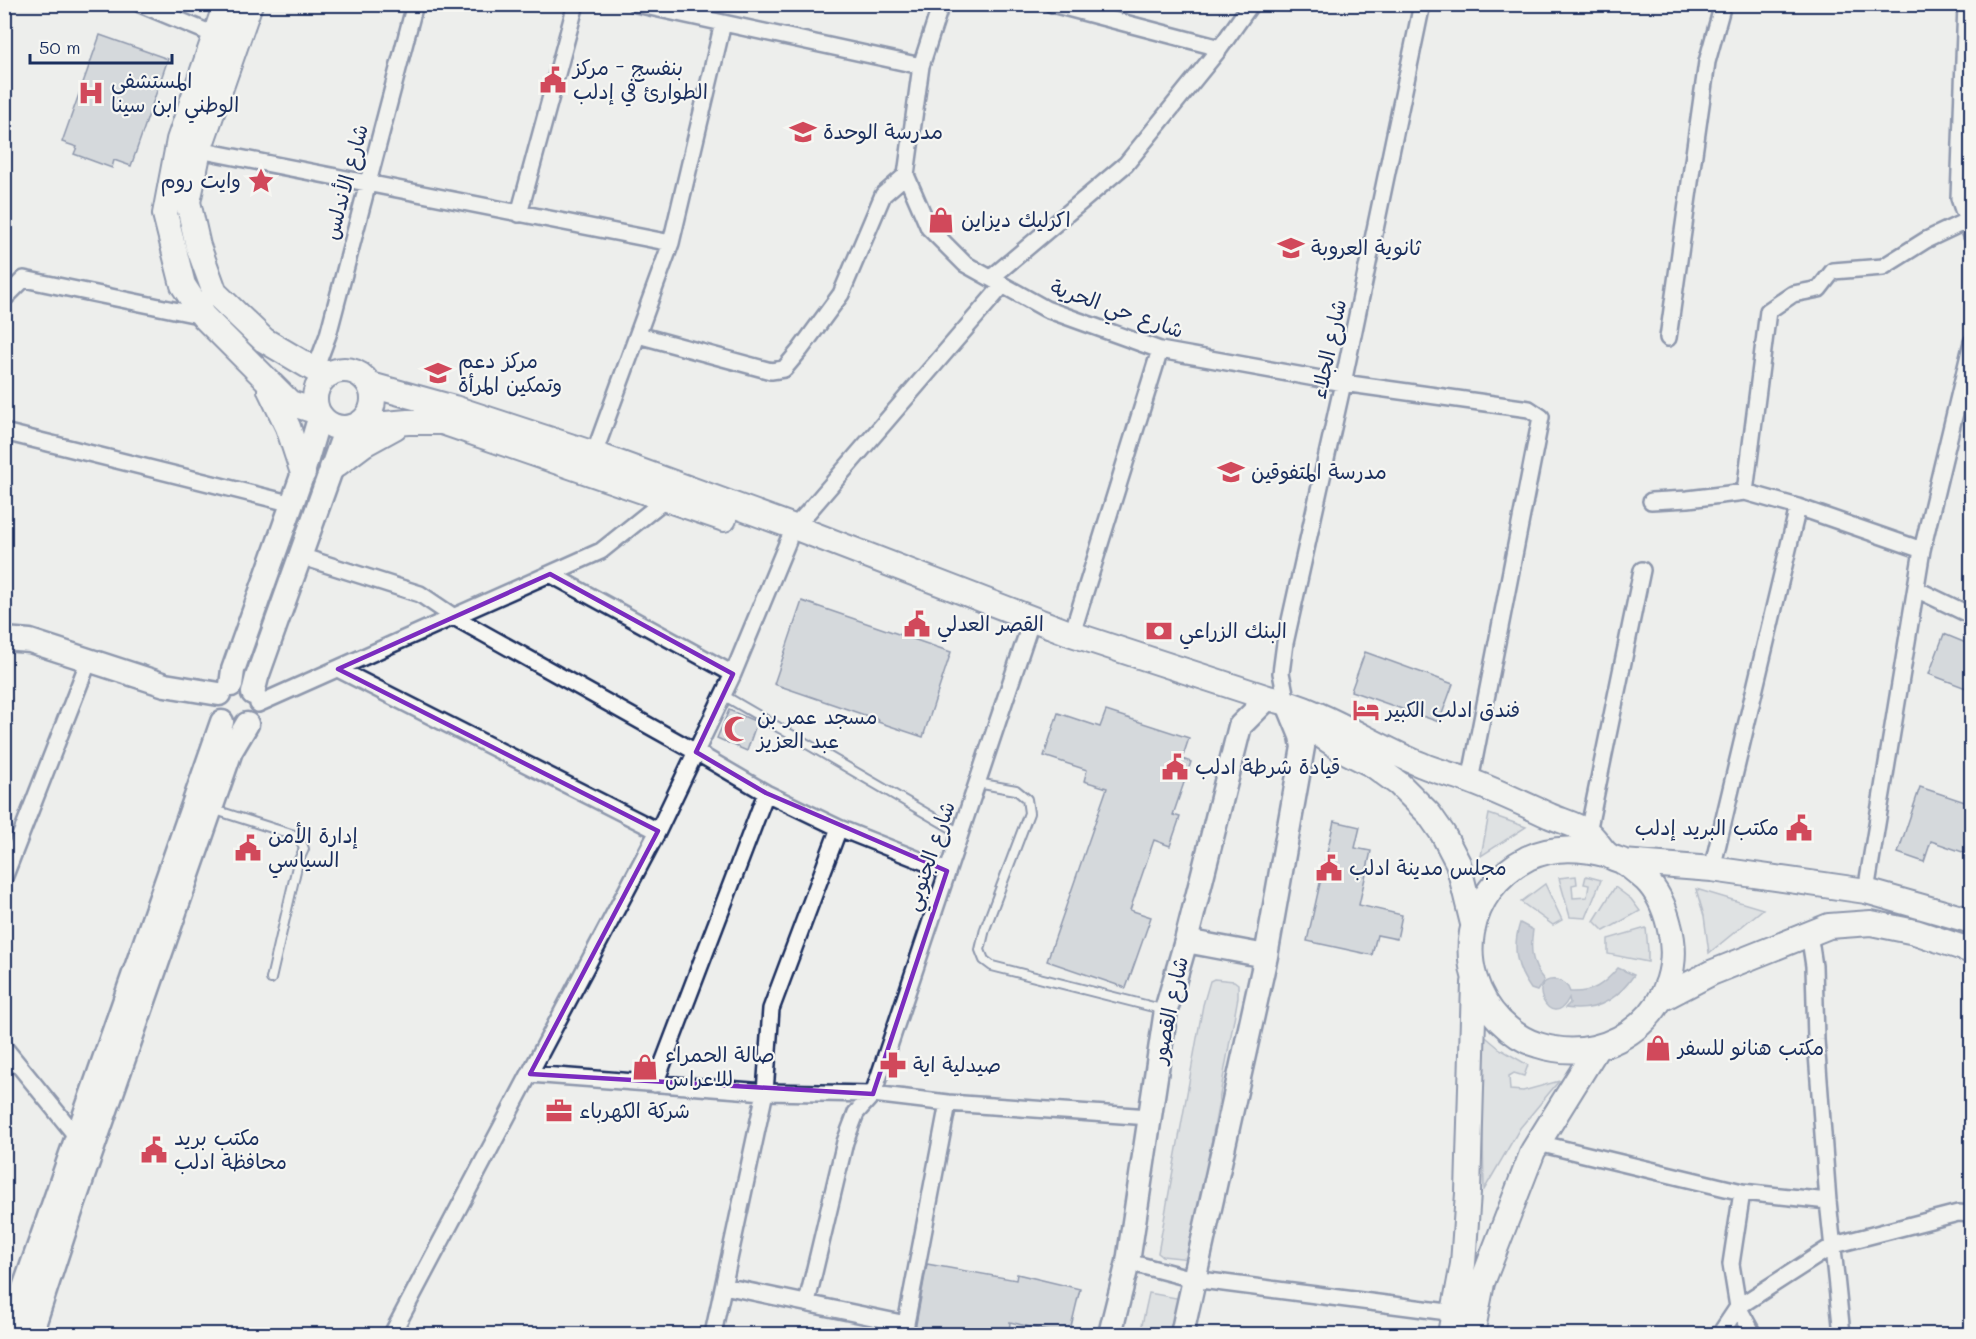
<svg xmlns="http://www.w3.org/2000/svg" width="1976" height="1339" font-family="Mali,'Playpen Sans Arabic',sans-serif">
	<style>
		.green { fill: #ced2d7; stroke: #74809a; stroke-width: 1.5 }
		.water { fill: #a5acbc; stroke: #6e7a96; stroke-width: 1.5 }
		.building { fill: #b9bfc8; stroke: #1b2f5e; stroke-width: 1.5 }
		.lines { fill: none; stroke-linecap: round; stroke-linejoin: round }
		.lane-casing { stroke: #1b2f5e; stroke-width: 12 }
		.street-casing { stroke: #1b2f5e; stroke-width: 20 }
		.secondary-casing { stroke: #1b2f5e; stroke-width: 27 }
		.primary-casing { stroke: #1b2f5e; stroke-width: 28 }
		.lane { stroke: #f6f6f2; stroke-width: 8 }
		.street { stroke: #f6f6f2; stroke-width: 15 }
		.secondary { stroke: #f6f6f2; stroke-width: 22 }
		.primary { stroke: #f6f6f2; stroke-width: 24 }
		.marked { fill: none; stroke: #7b2cbf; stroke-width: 4.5; stroke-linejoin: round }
		.labels { text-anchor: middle; stroke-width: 4.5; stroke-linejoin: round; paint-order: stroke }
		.poi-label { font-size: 21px; fill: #1b2f5e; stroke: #f6f6f2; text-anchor: start }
		.street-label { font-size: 21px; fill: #1b2f5e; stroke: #f6f6f2 }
	</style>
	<rect width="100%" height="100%" fill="#edeeec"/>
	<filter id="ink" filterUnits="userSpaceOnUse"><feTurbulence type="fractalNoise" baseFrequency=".0167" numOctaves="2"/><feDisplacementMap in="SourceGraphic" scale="12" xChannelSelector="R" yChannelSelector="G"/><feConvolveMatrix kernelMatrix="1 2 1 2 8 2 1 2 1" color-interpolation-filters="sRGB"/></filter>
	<g filter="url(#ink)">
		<path class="green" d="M1489 814 1526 827 1481 856Z
			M1576 876 1577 884 1572 885 1573 898 1587 897 1589 885 1584 884 1586 876 1601 880 1586 918 1570 917 1559 878Z
			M1545 884 1562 920 1553 925 1521 902Z
			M1615 887 1631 899 1640 911 1604 931 1594 921Z
			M1696 889 1763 909 1709 953 1704 916Z
			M1646 928 1648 950V962L1608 954V939Z
			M1214 979 1234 981 1238 984V997L1190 1259 1162 1256 1158 1253 1203 1005 1210 981Z
			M1481 1033 1500 1049 1528 1065 1524 1076 1514 1073 1509 1076 1510 1090 1523 1091 1559 1081 1520 1128 1484 1190Z
			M1149 1293 1182 1299 1174 1334H1140Z"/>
		<path class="water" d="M1520 923 1533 930C1530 948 1531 965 1544 980L1537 991 1531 989C1516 968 1512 948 1520 923Z
			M1618 968 1634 975C1618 999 1595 1013 1565 1008L1570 1003 1569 998C1551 1035 1523 975 1557 980 1564 981 1568 986 1570 992 1593 993 1603 985 1618 968Z"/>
		<path class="building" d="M100 35 168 59 131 166 114 160 112 168 74 154 77 147 62 142Z
			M802 601 951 652 923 737 878 722 879 720 774 684Z
			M1944 634 1971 645V690L1929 674Z
			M1365 652 1453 684 1439 722 1351 691Z
			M729 710 757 722 747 751 717 738Z
			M1106 711 1189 738 1182 759 1191 762 1173 815 1180 817 1170 846 1154 840 1130 910 1151 917 1126 988 1047 961 1107 788 1084 781 1087 770 1044 756 1058 713 1100 727Z
			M1920 787 1971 804V855L1931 841 1924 862 1898 853Z
			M1334 821 1360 827 1355 848 1371 851 1359 905 1402 915 1397 939 1377 935 1372 955 1307 941Z
			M927 1264 1016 1280 1017 1274 1080 1289 1069 1335H1062L1010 1322 1009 1335H914Z"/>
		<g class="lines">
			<g class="lane-casing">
				<path id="lane" d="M723 695 960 833
					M977 783 1016 790 1027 799 1029 813 985 929 980 950 984 960 992 966 1165 1010
					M212 809 294 835 300 839 304 849 298 862 271 979"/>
			</g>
			<g class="street-casing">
				<path id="street" d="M140 4 222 38
					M636 4 921 66
					M941 4 921 66 906 175 929 228 965 264 1046 309 1160 350 1343 383 1529 409 1541 417 1470 781
					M1052 4 1220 48
					M1966 4 1959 198 1972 236
					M199 150 671 243
					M519 214 576 4
					M991 278 1126 164 1220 48 1251 4
					M4 299 24 279 203 316
					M638 335 771 371 784 369 800 350 841 294 883 195 906 175
					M1668 338 1707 62 1723 4
					M315 370 328 335 415 4
					M4 432 293 504
					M594 454 671 243 723 23
					M1745 492 1768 311 1793 294 1819 289 1833 271 1883 267 1926 240 1966 221
					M1651 501 1688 499 1745 492 1798 507 1922 550
					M794 527 808 512 1003 285
					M300 556 420 594 454 617 696 752 766 793 839 828 947 871
					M550 574 733 674
					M1916 589 1972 616
					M1072 634 1160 350
					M338 669 658 831
					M1287 703 1281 673 1285 643 1343 383 1422 4
					M258 704 601 551 666 499
					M1588 832 1642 570
					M1712 869 1798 507
					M4 878 89 660
					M1866 891 1922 550 1972 342
					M1809 933 1814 966 1816 1040 1828 1201 1842 1334
					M4 1047 77 1137
					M530 1074 765 1092 873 1094 948 1103 1150 1117
					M655 1084 766 793
					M1538 1143 1742 1192 1828 1201
					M1742 1192 1731 1264 1738 1307 1753 1334
					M1128 1262 1193 1279 1455 1313
					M724 1286 906 1324
					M807 1302 845 1142 856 1113 873 1094 1028 631
					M392 1334 658 831 733 674 788 541
					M713 1334 765 1092 771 1009 839 828
					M904 1334 948 1103
					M1720 1334 1738 1307 1834 1245 1958 1213 1972 1214"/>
			</g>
			<g class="secondary-casing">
				<path id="secondary" d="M4 639 30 641 165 685 219 694
					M231 685 233 670 303 473 320 415
					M253 693 257 677 346 428
					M1186 941 1266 956
					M8 1334 222 722
					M31 1334 74 1202 231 751 247 724
					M1110 1334 1128 1262 1166 1010 1186 941 1240 726 1268 698
					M1182 1334 1266 956 1303 747 1301 736 1290 709"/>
			</g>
			<g class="primary-casing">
				<path id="primary" d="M226 4 179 140 165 214 183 285 203 316 290 403 318 412
					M250 4 199 150 188 202 198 246 215 293 264 340 315 370 330 374
					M315 399a29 29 0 1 1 58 0a29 29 0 1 1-58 0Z
					M371 385 454 408 594 454 794 527 1072 634 1268 698C1323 710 1370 744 1422 765 1438 772 1454 775 1470 781 1497 791 1524 804 1550 816 1562 821 1577 825 1587 832 1596 838 1600 849 1608 855 1612 858 1617 859 1622 861 1630 866 1639 874 1646 880 1658 892 1665 909 1669 925 1691 1004 1614 1070 1538 1045 1524 1041 1510 1031 1500 1021 1451 970 1465 890 1528 858 1553 846 1583 848 1608 855
					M270 390 288 427 303 473
					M352 427 408 422H442L724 519
					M332 468 364 444 395 427
					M1295 718 1343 750 1373 765 1399 784 1429 814 1443 834 1458 863 1473 924
					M1623 862 1712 869 1866 891 1972 921
					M1661 999 1711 973 1829 926 1871 923 1915 932 1972 951
					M1450 1334 1463 1264 1468 1193 1474 983
					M1472 1334 1482 1283 1533 1151 1597 1048"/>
			</g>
			<use href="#lane" class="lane"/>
			<use href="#street" class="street"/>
			<use href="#secondary" class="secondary"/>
			<use href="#primary" class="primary"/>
		</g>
	</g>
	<path d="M0 0H1976V1339H0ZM550 574 733 674 696 752 766 793 947 871 873 1094 530 1074 658 831 338 669Z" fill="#edeeec" fill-opacity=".55" fill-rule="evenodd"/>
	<path class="marked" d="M550 574 733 674 696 752 766 793 947 871 873 1094 530 1074 658 831 338 669Z"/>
	<defs>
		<g id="civic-bare" transform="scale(2.07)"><path d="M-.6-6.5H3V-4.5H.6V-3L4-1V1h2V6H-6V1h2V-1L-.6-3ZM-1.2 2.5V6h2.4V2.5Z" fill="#d1495b" stroke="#f6f6f2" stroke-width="2.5" paint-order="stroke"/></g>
		<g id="hospital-bare" transform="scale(2.07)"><path d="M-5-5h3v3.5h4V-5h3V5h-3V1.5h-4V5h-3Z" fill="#d1495b" stroke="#f6f6f2" stroke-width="2.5" paint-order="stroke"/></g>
		<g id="school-bare" transform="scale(2.07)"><path d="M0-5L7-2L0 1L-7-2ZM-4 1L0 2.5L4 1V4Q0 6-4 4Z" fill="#d1495b" stroke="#f6f6f2" stroke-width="2.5" paint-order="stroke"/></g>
		<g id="sight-bare" transform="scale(2.07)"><path d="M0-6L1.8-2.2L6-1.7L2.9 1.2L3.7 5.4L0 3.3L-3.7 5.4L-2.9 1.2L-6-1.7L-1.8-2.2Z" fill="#d1495b" stroke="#f6f6f2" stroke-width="2.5" paint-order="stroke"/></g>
		<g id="shop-bare" transform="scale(2.07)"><path d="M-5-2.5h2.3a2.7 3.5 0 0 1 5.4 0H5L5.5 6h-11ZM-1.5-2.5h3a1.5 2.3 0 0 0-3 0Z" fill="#d1495b" stroke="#f6f6f2" stroke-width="2.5" paint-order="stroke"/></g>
		<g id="bank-bare" transform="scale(2.07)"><path d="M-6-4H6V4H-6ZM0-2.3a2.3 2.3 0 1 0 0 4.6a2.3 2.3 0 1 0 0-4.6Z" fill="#d1495b" stroke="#f6f6f2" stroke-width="2.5" paint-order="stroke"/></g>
		<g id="hotel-bare" transform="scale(2.07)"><path d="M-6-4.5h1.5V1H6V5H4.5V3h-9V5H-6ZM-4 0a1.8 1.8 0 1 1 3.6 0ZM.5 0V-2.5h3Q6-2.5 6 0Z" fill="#d1495b" stroke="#f6f6f2" stroke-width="2.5" paint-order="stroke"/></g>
		<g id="mosque-bare" transform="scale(2.07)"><path d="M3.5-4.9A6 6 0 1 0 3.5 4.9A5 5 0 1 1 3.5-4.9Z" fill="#d1495b" stroke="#f6f6f2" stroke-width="2.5" paint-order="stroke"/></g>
		<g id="pharmacy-bare" transform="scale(2.07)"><path d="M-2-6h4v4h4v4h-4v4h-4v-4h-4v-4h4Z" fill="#d1495b" stroke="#f6f6f2" stroke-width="2.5" paint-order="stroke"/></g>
		<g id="office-bare" transform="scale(2.07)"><path d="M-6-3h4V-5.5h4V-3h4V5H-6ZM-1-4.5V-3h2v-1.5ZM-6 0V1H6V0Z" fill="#d1495b" stroke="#f6f6f2" stroke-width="2.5" paint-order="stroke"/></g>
	</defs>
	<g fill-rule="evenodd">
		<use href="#civic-bare" x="553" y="80"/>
		<use href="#hospital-bare" x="91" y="93"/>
		<use href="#school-bare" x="803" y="132"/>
		<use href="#sight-bare" x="261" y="181"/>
		<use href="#shop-bare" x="941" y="220"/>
		<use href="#school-bare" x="1291" y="248"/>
		<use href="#school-bare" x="438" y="373"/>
		<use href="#school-bare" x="1231" y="472"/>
		<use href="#civic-bare" x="917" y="624"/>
		<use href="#bank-bare" x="1159" y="631"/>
		<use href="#hotel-bare" x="1366" y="710"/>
		<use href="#mosque-bare" x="737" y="729"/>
		<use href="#civic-bare" x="1175" y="767"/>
		<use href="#civic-bare" x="1799" y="828"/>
		<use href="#civic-bare" x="248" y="848"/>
		<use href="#civic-bare" x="1329" y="868"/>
		<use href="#shop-bare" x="1658" y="1048"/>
		<use href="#pharmacy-bare" x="893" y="1065"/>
		<use href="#shop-bare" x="645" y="1067"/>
		<use href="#office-bare" x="559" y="1111"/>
		<use href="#civic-bare" x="154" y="1150"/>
	</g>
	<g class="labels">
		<g class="poi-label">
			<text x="573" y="75">بنفسج - مركز<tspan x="573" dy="24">الطوارئ في إدلب</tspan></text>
			<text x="111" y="88">المستشفى<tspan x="111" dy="24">الوطني ابن سينا</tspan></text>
			<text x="823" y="139">مدرسة الوحدة</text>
			<text x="241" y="188" text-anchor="end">وايت روم</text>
			<text x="961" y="227">اكرليك ديزاين</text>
			<text x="1311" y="255">ثانوية العروبة</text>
			<text x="458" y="368">مركز دعم<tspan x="458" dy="24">وتمكين المرأة</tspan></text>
			<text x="1251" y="479">مدرسة المتفوقين</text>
			<text x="937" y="631">القصر العدلي</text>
			<text x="1179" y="638">البنك الزراعي</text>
			<text x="1386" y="717">فندق ادلب الكبير</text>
			<text x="757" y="724">مسجد عمر بن<tspan x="757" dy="24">عبد العزيز</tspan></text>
			<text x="1195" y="774">قيادة شرطة ادلب</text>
			<text x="1779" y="835" text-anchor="end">مكتب البريد إدلب</text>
			<text x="268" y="843">إدارة الأمن<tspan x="268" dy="24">السياسي</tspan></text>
			<text x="1349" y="875">مجلس مدينة ادلب</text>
			<text x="1678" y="1055">مكتب هنانو للسفر</text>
			<text x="665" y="1062">صالة الحمراء<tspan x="665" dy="24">للاعراس</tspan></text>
			<text x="913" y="1072">صيدلية اية</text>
			<text x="579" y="1118">شركة الكهرباء</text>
			<text x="174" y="1145">مكتب بريد<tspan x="174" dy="24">محافظة ادلب</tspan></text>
		</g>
		<g class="street-label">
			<text transform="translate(346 182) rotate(-75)" y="7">شارع الأندلس</text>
			<text transform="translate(1117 309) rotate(19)" y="7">شارع حي الحرية</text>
			<text transform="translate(1329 349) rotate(-78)" y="7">شارع الجلاء</text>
			<text transform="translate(930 856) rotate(-71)" y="7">شارع الجنوبي</text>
			<text transform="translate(1170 1010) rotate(-78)" y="7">شارع القصور</text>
		</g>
	</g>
	<rect width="1976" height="1339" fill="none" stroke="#f6f6f2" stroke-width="24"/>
	<rect x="12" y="12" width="1952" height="1315" fill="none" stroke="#1b2f5e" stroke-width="2" filter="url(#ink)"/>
	<path d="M30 54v9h142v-9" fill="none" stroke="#1b2f5e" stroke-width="3"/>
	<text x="39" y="54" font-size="18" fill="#1b2f5e" stroke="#f6f6f2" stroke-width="4.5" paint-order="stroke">50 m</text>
</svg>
